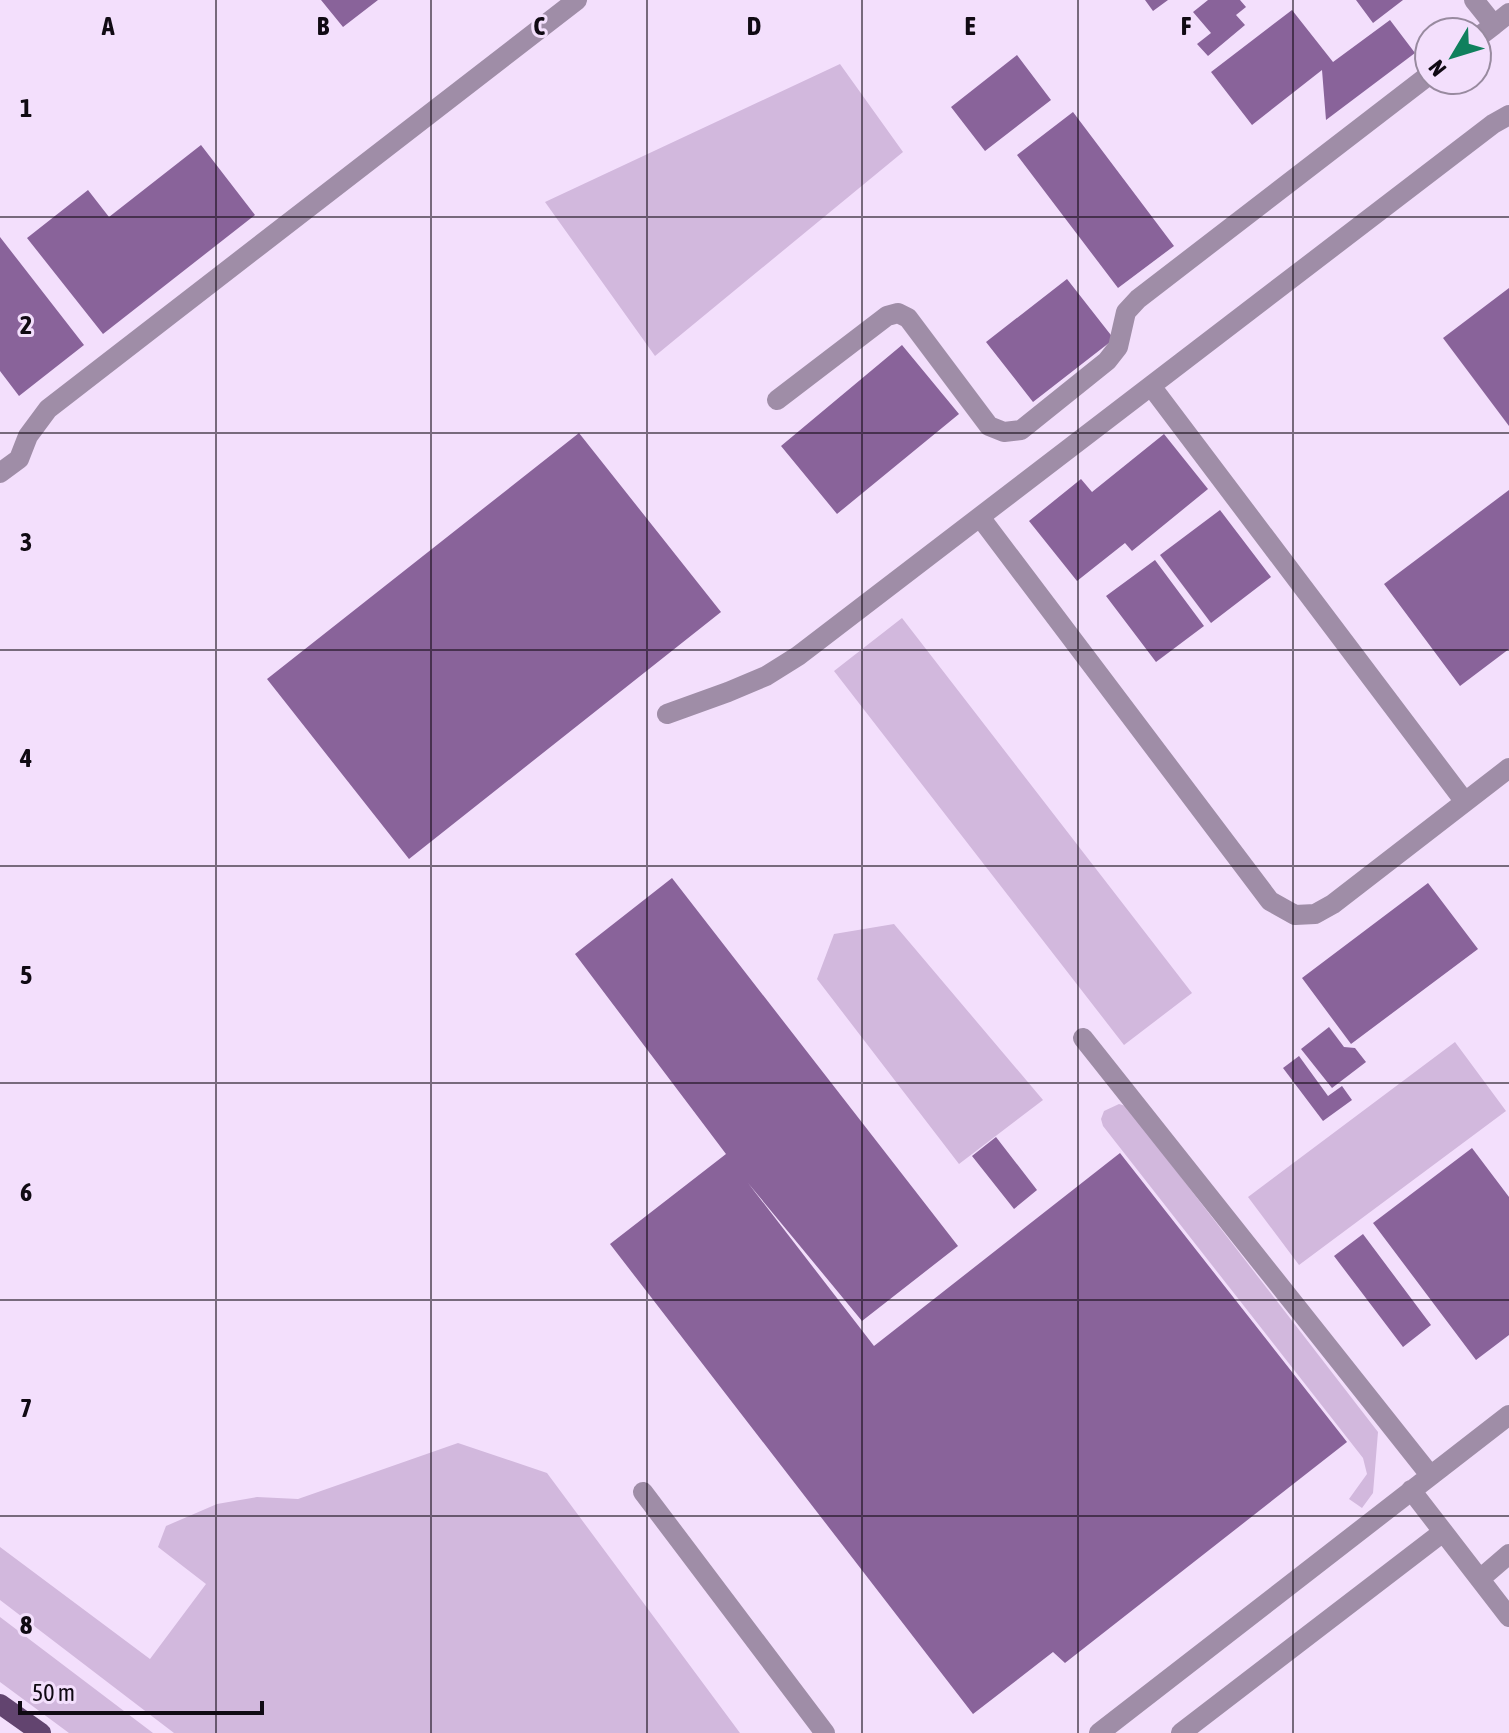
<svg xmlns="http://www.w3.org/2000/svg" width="1509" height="1733" font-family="'Asap Condensed',sans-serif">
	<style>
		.green { fill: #d2b8dd }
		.building { fill: #89639a }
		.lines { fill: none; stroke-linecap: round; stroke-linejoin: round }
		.minor { stroke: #9f8da7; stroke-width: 20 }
		.major { stroke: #62446f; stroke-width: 20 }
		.grid { fill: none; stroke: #100a13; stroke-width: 2; stroke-opacity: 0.55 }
		.grid-label { font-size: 26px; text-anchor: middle; font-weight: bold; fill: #100a13; stroke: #f3dffc; stroke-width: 6; stroke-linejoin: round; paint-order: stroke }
	</style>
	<rect width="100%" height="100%" fill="#f3dffc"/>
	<path class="green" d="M840 64 903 152 655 356 545 202Z
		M902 618 1192 993 1124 1045 834 671Z
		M894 924 1043 1100 959 1164 817 979 834 934Z
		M1455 1042 1506 1111 1299 1265 1248 1197Z
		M1119 1104 1126 1106 1378 1432 1373 1493 1362 1508 1349 1499 1367 1474 1363 1458 1103 1126 1101 1119 1104 1111Z
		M458 1443 547 1473 740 1733H174L0 1600V1547L150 1659 206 1584 158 1547 166 1526 217 1504 257 1497 298 1499Z
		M0 1617 153 1733H69L0 1682Z"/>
	<path class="building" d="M321 0H378L343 27Z
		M1145 0H1168L1153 11Z
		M1208 0H1240L1246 7 1236 15 1245 25 1208 56 1197 44 1211 33 1193 12Z
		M1356 0H1403L1373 23Z
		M1292 10 1333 62 1390 20 1415 53 1326 120 1322 70 1252 125 1211 72Z
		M1017 55 1051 100 985 151 951 107Z
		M1073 112 1174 246 1118 288 1017 155Z
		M201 145 255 215 103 334 27 238 88 190 109 217Z
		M0 237 84 345 19 396 0 371Z
		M1067 279 1114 339 1033 402 986 342Z
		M1509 288V426L1443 338Z
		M902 345 959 414 837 514 781 446Z
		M579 433 721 612 409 859 267 679Z
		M1164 434 1208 489 1132 551 1125 543 1077 581 1029 521 1081 479 1092 492Z
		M1509 490V649L1460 686 1384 584Z
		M1220 510 1271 577 1211 623 1160 555Z
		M1155 560 1204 626 1156 662 1106 596Z
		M672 878 958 1246 862 1321 748 1183 874 1346 1120 1153 1347 1442 1065 1663 1053 1652 973 1714 610 1244 726 1154 575 954Z
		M1428 883 1478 949 1351 1044 1302 978Z
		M1329 1027 1344 1047 1355 1048 1366 1062 1332 1088 1301 1049Z
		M1299 1056 1328 1096 1342 1086 1352 1100 1323 1121 1283 1068Z
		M996 1137 1037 1190 1014 1209 972 1156Z
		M1472 1148 1509 1197V1335L1476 1360 1373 1223Z
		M1363 1234 1431 1325 1403 1347 1334 1256Z"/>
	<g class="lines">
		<path class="minor" d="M1474 0 1494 25 1509 13
			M1477 38 1494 25
			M1151 386 1465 802
			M777 400 887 316 898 313 908 318 989 426 1004 432 1021 430 1107 361 1118 347 1126 312 1138 299 1429 75
			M0 473 19 459 28 436 48 409 577 0
			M980 517 1270 901 1295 915 1315 914 1333 904 1509 768
			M667 714 728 692 766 676 798 656 1493 124 1509 115
			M1083 1038 1430 1475
			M1411 1490 1509 1617
			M643 1492 825 1733
			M1480 1579 1509 1554
			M1099 1733 1509 1415
			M1181 1733 1443 1532"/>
		<path class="major" d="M0 1704 41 1733"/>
	</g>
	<path class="grid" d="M216 0V1733M431 0V1733M647 0V1733M862 0V1733M1078 0V1733M1293 0V1733M0 217H1509M0 433H1509M0 650H1509M0 866H1509M0 1083H1509M0 1300H1509M0 1516H1509"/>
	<g class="grid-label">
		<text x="108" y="35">A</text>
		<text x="323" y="35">B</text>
		<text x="539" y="35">C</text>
		<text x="754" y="35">D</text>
		<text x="970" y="35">E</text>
		<text x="1186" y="35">F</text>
		<text x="26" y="117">1</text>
		<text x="26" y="334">2</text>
		<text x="26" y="551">3</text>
		<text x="26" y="767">4</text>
		<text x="26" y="984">5</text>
		<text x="26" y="1201">6</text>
		<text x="26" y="1417">7</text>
		<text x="26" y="1634">8</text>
	</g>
	<g transform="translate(1453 56) rotate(232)"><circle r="38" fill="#f3dffc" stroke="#988a9f" stroke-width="2"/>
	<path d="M0-6L14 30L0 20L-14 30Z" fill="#10805d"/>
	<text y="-12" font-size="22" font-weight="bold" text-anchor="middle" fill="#100a13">N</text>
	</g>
	<path d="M20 1701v12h242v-12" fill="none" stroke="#100a13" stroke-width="4"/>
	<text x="32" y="1701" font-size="24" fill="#100a13" stroke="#f3dffc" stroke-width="6" paint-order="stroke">50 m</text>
</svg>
